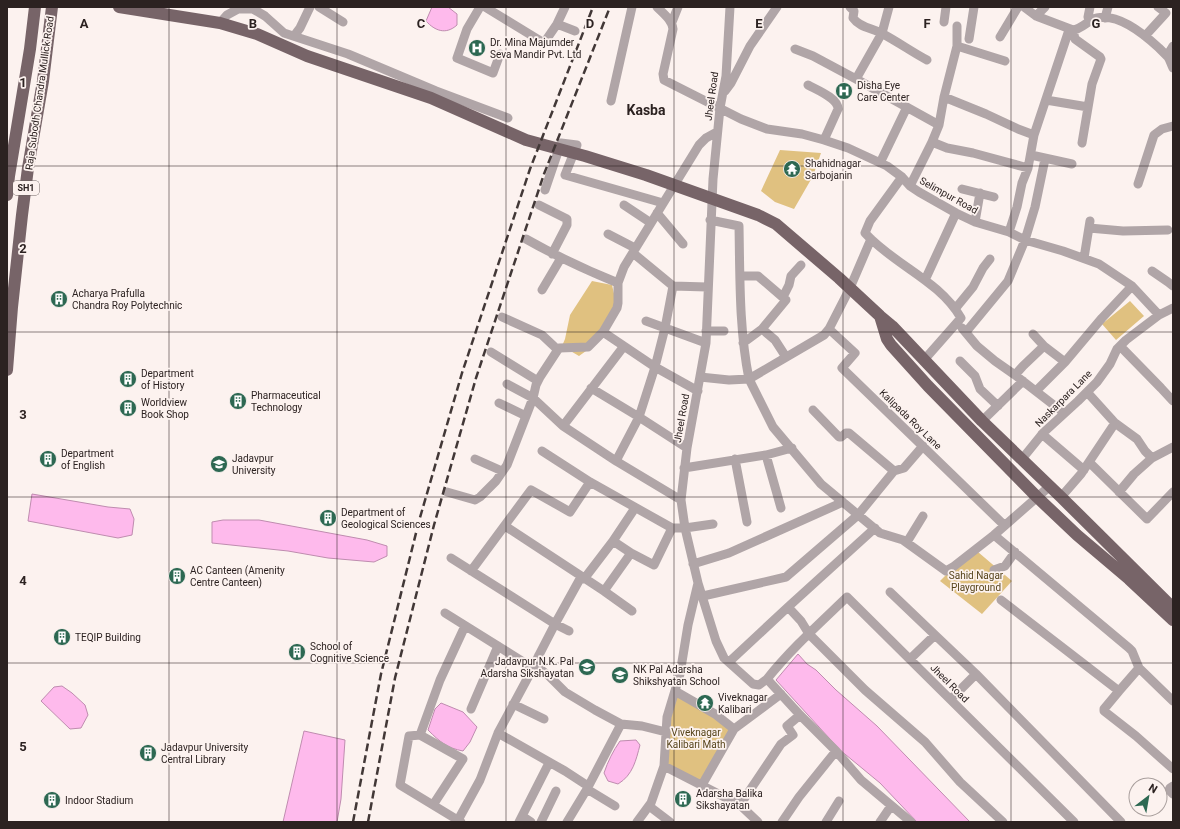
<svg xmlns="http://www.w3.org/2000/svg" width="1180" height="829" font-family="Roboto,sans-serif">
	<style>
		.green { fill: #e0c180 }
		.water { fill: #febaec; stroke: #bf8caf }
		.lines { fill: none; stroke-linecap: round; stroke-linejoin: round }
		.minor { stroke: #b0a5a7; stroke-width: 9 }
		.major { stroke: #776468; stroke-width: 12 }
		.rail { stroke: #423837; stroke-width: 2.5; stroke-dasharray: 8 4; stroke-linecap: butt }
		.grid { fill: none; stroke: #2c2221; stroke-width: 1; stroke-opacity: 0.55 }
		.labels { text-anchor: middle; stroke-width: 3.5; stroke-linejoin: round; paint-order: stroke }
		.shield { fill: #fcf2ef; stroke: #6a605f; stroke-width: 1 }
		.shield-label { font-size: 9px; font-weight: bold; fill: #2c2221 }
		.poi-label { font-size: 10px; fill: #2c2221; stroke: #fcf2ef; text-anchor: start }
		.street-label { font-size: 10px; fill: #2c2221; stroke: #fcf2ef }
		.park-label { font-size: 10px; fill: #56441b; stroke: #fcf2ef }
		.district-label { font-size: 14px; font-weight: bold; fill: #2c2221; stroke: #fcf2ef }
		.grid-label { font-size: 13px; text-anchor: middle; font-weight: bold; fill: #2c2221; stroke: #fcf2ef; stroke-width: 3.5; stroke-linejoin: round; paint-order: stroke }
	</style>
	<rect width="100%" height="100%" fill="#fcf2ef"/>
	<path class="green" d="M780 150 821 153 813 176 794 209 775 202 761 191Z
		M592 281 612 285 616 302 593 346 579 356 562 346 565 339 570 315Z
		M1130 301 1144 316 1116 340 1102 324Z
		M978 552 1012 581 982 614 940 581 948 573Z
		M676 694 714 715 734 732 701 783 667 764 669 718Z"/>
	<path class="water" d="M432 7H448L457 14V25C446 35 435 31 426 21Z
		M32 494 108 507 130 509 134 519 132 535 118 538 28 521Z
		M223 520H259L367 540 387 546V556L374 562 328 558 288 551 212 543V522Z
		M798 654 807 664 816 670 836 690 877 726 970 822H917L880 783 840 750 776 680Z
		M62 686 72 693 85 705 88 715 81 728 70 729 41 701 54 687Z
		M441 703 463 712 477 727 470 742 463 751C447 748 440 742 428 730L435 709Z
		M304 731 345 740 341 799 337 822H283Z
		M636 740 640 745C636 760 633 775 618 784L608 781 604 773C608 761 613 751 620 741Z"/>
	<g class="lines">
		<path class="minor" d="M319 7 343 22
			M480 7 467 29 457 58 493 73 500 54
			M485 7 544 43 557 24 565 7
			M657 7C664 14 672 20 673 29L663 74 664 80 741 119 767 129 802 134 824 140 848 148 887 166 902 177 910 186 919 192 956 213 975 222 1009 232 1025 240 1063 251 1099 264 1132 286 1159 315
			M850 7 854 11 853 18C860 28 873 28 883 34 898 42 912 52 927 60
			M1024 7 1036 16 1073 30C1082 29 1088 20 1097 18 1118 13 1145 35 1159 48 1162 51 1165 54 1168 57 1170 60 1171 64 1173 68
			M1036 16 1045 7
			M1105 18 1108 7
			M1090 21 1088 17 1090 7
			M672 22 678 7
			M944 22 946 7
			M220 23 227 15 238 9H253L265 16 284 33 348 54 436 91 508 118
			M557 24 575 31
			M1073 30 1075 39 1100 57 1101 59 1092 84 1082 143
			M294 36 300 28 310 7
			M1145 36 1166 13 1158 7
			M1000 37 1018 7
			M969 39 974 7
			M957 46 1005 61
			M795 49 813 56 856 79 882 33 889 7
			M1167 56 1173 46
			M856 79 939 125
			M808 85C817 90 838 98 838 109L824 140
			M725 91 731 83 750 46 777 7
			M944 97 986 114 1018 129 1034 135
			M1046 100 1088 107
			M611 101 632 7
			M932 142 947 148 973 153 1028 168
			M1031 155 1072 164
			M880 163 907 107
			M902 177 870 221 865 233C894 265 939 280 961 318L924 360
			M1138 184 1154 135 1162 129 1173 126
			M910 186 932 142 939 125 944 97 957 46V26
			M962 189 994 197
			M545 190 561 143 577 145 565 175 663 203
			M539 205 567 219V225L552 254
			M624 205 651 223
			M657 213 683 244
			M710 220 739 226C740 277 739 329 749 379L824 335 829 329 850 288 871 239
			M975 222 980 193
			M1089 228 1123 231 1168 230
			M1009 232 1017 207 1022 183 1028 168 1034 135 1069 30
			M608 234 635 248
			M526 239C556 256 586 270 618 283
			M633 253 673 286 707 287
			M1084 258 1090 221
			M1152 271 1168 282 1173 286
			M740 276H758L786 300 762 329 743 343
			M925 280 956 213
			M542 290 561 258
			M783 297 789 285 791 276 801 265
			M955 309 973 287 983 268 990 259
			M502 317 542 335 558 350
			M646 321 706 343
			M962 328 977 346 995 361 1015 375 1064 413
			M762 329 775 340 786 357
			M829 329 855 353 842 368 1004 525
			M706 331H724
			M603 332 655 367 698 391
			M966 332 1008 281 1025 240 1035 207 1045 159
			M1033 334 1044 346 1065 362
			M1120 346 1161 388 1173 401
			M491 352 538 381
			M960 361 975 376 980 389 998 406
			M1015 375 1023 366 1044 346
			M700 377 729 380 749 379 773 427 821 484 880 533 903 540 946 571 953 567 994 535 1050 486
			M507 384 533 398 563 426 616 461 681 500
			M591 388 639 417 687 448
			M1036 391 1065 362 1102 318 1132 286
			M1087 392 1115 423 1137 439 1145 451 1152 458
			M499 403 526 416
			M813 410 839 437H841L846 433H849L894 471
			M982 421 1023 381
			M563 426 624 346
			M1042 434 1084 470
			M542 451 590 482 672 528H685L713 524
			M766 455 781 508
			M475 459 502 471
			M735 459 747 522
			M1022 459 1043 433 1078 401 1097 382 1110 364 1117 349 1126 340 1159 315 1173 308
			M616 461 639 417 655 367 665 328 673 286
			M1089 462 1147 519 1173 492
			M684 468 766 455 792 448
			M447 492 475 500 480 497 496 481 507 465 533 398 536 385 540 377 559 348 588 347 603 332 617 308 618 303V283L624 267 699 145 706 138 717 132
			M1119 492 1134 474 1152 458 1173 447
			M1061 497 1081 474 1115 423
			M505 526 604 591 632 611
			M994 535 1129 648 1132 651 1139 668 1173 701
			M613 541 631 553 654 565 672 528
			M907 542 923 516
			M451 558 555 624 569 631
			M693 564 729 553 843 502
			M994 570 1005 566 1015 552
			M471 571 531 490 570 512 590 482
			M584 579 613 541 635 508
			M698 583 716 641 724 658 753 684 759 685 767 679 800 715 836 751 861 780 911 822
			M604 591 631 553
			M890 592 935 635 910 659
			M703 596 786 577 858 515 894 471 904 468 923 446
			M1001 600 1119 691 1104 709V711L1136 736 1173 769
			M788 607 801 621 809 634 865 690 925 742 960 782 1003 822
			M445 613 533 668
			M935 635 976 674
			M729 662 788 607 875 528
			M535 665 549 676 565 692 595 710 621 724 642 726 666 732
			M767 679C791 649 820 623 847 597L1074 822
			M675 691 715 714 734 729
			M1119 691 1139 668
			M951 699 976 674 1121 822
			M513 704 544 719
			M471 709 498 646
			M498 733 565 771 588 786
			M420 735 463 759 433 805
			M664 766 740 805 758 822
			M702 785 734 729 781 694
			M1173 786 1170 788 1169 790 1173 794
			M587 789 615 806
			M740 805 781 744 793 735 787 726 800 715
			M649 806 670 822
			M522 816 531 822
			M457 822 480 780 498 733 533 668 539 655 555 624 581 577
			M461 822 400 785 409 736 420 735 440 680 465 626
			M519 822 549 763
			M541 822 556 791
			M567 822 587 789 621 724
			M637 822 651 803 664 766 667 717 680 674 688 625 698 583 685 528 681 500 687 448 706 343 713 179 720 108 726 76 730 7
			M782 822 799 797 836 751
			M826 822 839 801
			M880 822 891 806"/>
		<path class="major" d="M119 7 220 23 257 34 307 56 431 98 526 140 585 156 646 175 758 215 776 224 839 278 880 316 892 326 982 421 1061 497 1173 608
			M7 195 9 176 30 49 35 7
			M880 316 887 339 891 345 928 386 1037 497 1077 535 1129 579 1173 620
			M7 370 12 307 22 215 28 168 43 81 52 7"/>
		<path class="rail" d="M353 822 381 674 419 521 462 373 530 169 593 7
			M368 822 395 678 434 525 476 378 544 174 610 7"/>
	</g>
	<path class="grid" d="M169 7V822M337 7V822M506 7V822M674 7V822M843 7V822M1011 7V822M7 166H1173M7 332H1173M7 497H1173M7 663H1173"/>
	<defs>
		<g id="hospital-disc" transform="scale(0.9)"><circle r="9.5" fill="#2d6852" stroke="#fcf2ef"/><path d="M-5-5h3v3.5h4V-5h3V5h-3V1.5h-4V5h-3Z" fill="#fff"/></g>
		<g id="temple-disc" transform="scale(0.9)"><circle r="9.5" fill="#2d6852" stroke="#fcf2ef"/><path d="M0-6L5-2H3V0L6.5 2.5H4V6H1.5V3h-3V6H-4V2.5H-6.5L-3 0V-2H-5Z" fill="#fff"/></g>
		<g id="building-disc" transform="scale(0.9)"><circle r="9.5" fill="#2d6852" stroke="#fcf2ef"/><path d="M-4-6H4V6H1V3H-1V6H-4ZM-2.5-4.3h1.7v1.8h-1.7ZM.8-4.3h1.7v1.8H.8ZM-2.5-1h1.7V.8h-1.7ZM.8-1h1.7V.8H.8Z" fill="#fff"/></g>
		<g id="university-disc" transform="scale(0.9)"><circle r="9.5" fill="#2d6852" stroke="#fcf2ef"/><path d="M0-5L7-2L0 1L-7-2ZM-4 1L0 2.5L4 1V4Q0 6-4 4Z" fill="#fff"/></g>
		<g id="school-disc" transform="scale(0.9)"><circle r="9.5" fill="#2d6852" stroke="#fcf2ef"/><path d="M0-5L7-2L0 1L-7-2ZM-4 1L0 2.5L4 1V4Q0 6-4 4Z" fill="#fff"/></g>
	</defs>
	<g fill-rule="evenodd">
		<use href="#hospital-disc" x="477" y="48"/>
		<use href="#hospital-disc" x="844" y="91"/>
		<use href="#temple-disc" x="792" y="169"/>
		<use href="#building-disc" x="59" y="299"/>
		<use href="#building-disc" x="128" y="379"/>
		<use href="#building-disc" x="238" y="401"/>
		<use href="#building-disc" x="128" y="408"/>
		<use href="#building-disc" x="48" y="459"/>
		<use href="#university-disc" x="219" y="464"/>
		<use href="#building-disc" x="328" y="518"/>
		<use href="#building-disc" x="177" y="576"/>
		<use href="#building-disc" x="62" y="637"/>
		<use href="#building-disc" x="297" y="652"/>
		<use href="#school-disc" x="587" y="667"/>
		<use href="#school-disc" x="620" y="675"/>
		<use href="#temple-disc" x="705" y="703"/>
		<use href="#building-disc" x="148" y="753"/>
		<use href="#building-disc" x="683" y="799"/>
		<use href="#building-disc" x="52" y="800"/>
	</g>
	<g class="labels">
		<rect class="shield" x="13" y="181" width="26" height="14" rx="3"/>
		<g class="shield-label">
			<text x="26" y="191">SH1</text>
		</g>
		<g class="poi-label">
			<text x="490" y="46">Dr. Mina Majumder<tspan x="490" dy="12">Seva Mandir Pvt. Ltd</tspan></text>
			<text x="857" y="89">Disha Eye<tspan x="857" dy="12">Care Center</tspan></text>
			<text x="805" y="167">Shahidnagar<tspan x="805" dy="12">Sarbojanin</tspan></text>
			<text x="72" y="297">Acharya Prafulla<tspan x="72" dy="12">Chandra Roy Polytechnic</tspan></text>
			<text x="141" y="377">Department<tspan x="141" dy="12">of History</tspan></text>
			<text x="251" y="399">Pharmaceutical<tspan x="251" dy="12">Technology</tspan></text>
			<text x="141" y="406">Worldview<tspan x="141" dy="12">Book Shop</tspan></text>
			<text x="61" y="457">Department<tspan x="61" dy="12">of English</tspan></text>
			<text x="232" y="462">Jadavpur<tspan x="232" dy="12">University</tspan></text>
			<text x="341" y="516">Department of<tspan x="341" dy="12">Geological Sciences</tspan></text>
			<text x="190" y="574">AC Canteen (Amenity<tspan x="190" dy="12">Centre Canteen)</tspan></text>
			<text x="75" y="641">TEQIP Building</text>
			<text x="310" y="650">School of<tspan x="310" dy="12">Cognitive Science</tspan></text>
			<text x="574" y="665" text-anchor="end">Jadavpur N.K. Pal<tspan x="574" dy="12">Adarsha Sikshayatan</tspan></text>
			<text x="633" y="673">NK Pal Adarsha<tspan x="633" dy="12">Shikshyatan School</tspan></text>
			<text x="718" y="701">Viveknagar<tspan x="718" dy="12">Kalibari</tspan></text>
			<text x="161" y="751">Jadavpur University<tspan x="161" dy="12">Central Library</tspan></text>
			<text x="696" y="797">Adarsha Balika<tspan x="696" dy="12">Sikshayatan</tspan></text>
			<text x="65" y="804">Indoor Stadium</text>
		</g>
		<g class="street-label">
			<text transform="translate(39 93) rotate(-82)" y="4">Raja Subodh Chandra Mullick Road</text>
			<text transform="translate(711 96) rotate(-82)" y="4">Jheel Road</text>
			<text transform="translate(949 195) rotate(29)" y="4">Selimpur Road</text>
			<text transform="translate(1063 398) rotate(-45)" y="4">Naskarpara Lane</text>
			<text transform="translate(681 418) rotate(-80)" y="4">Jheel Road</text>
			<text transform="translate(911 419) rotate(44)" y="4">Kalipada Roy Lane</text>
			<text transform="translate(950 683) rotate(45)" y="4">Jheel Road</text>
		</g>
		<g class="park-label">
			<text x="976" y="579">Sahid Nagar<tspan x="976" dy="12">Playground</tspan></text>
			<text x="696" y="736">Viveknagar<tspan x="696" dy="12">Kalibari Math</tspan></text>
		</g>
		<g class="district-label">
			<text x="646" y="115">Kasba</text>
		</g>
	</g>
	<g class="grid-label">
		<text x="84" y="28">A</text>
		<text x="253" y="28">B</text>
		<text x="421" y="28">C</text>
		<text x="590" y="28">D</text>
		<text x="759" y="28">E</text>
		<text x="927" y="28">F</text>
		<text x="1096" y="28">G</text>
		<text x="23" y="87">1</text>
		<text x="23" y="253">2</text>
		<text x="23" y="419">3</text>
		<text x="23" y="585">4</text>
		<text x="23" y="751">5</text>
	</g>
	<rect width="1180" height="829" fill="none" stroke="#2c2221" stroke-width="16"/>
	<g transform="translate(1148 797) rotate(31)"><circle r="19" fill="#fcf2ef" stroke="#a99f9d"/>
	<path d="M0-3L7 15L0 10L-7 15Z" fill="#2d6852"/>
	<text y="-6" font-size="11" font-weight="bold" text-anchor="middle" fill="#2c2221">N</text>
	</g>
</svg>
